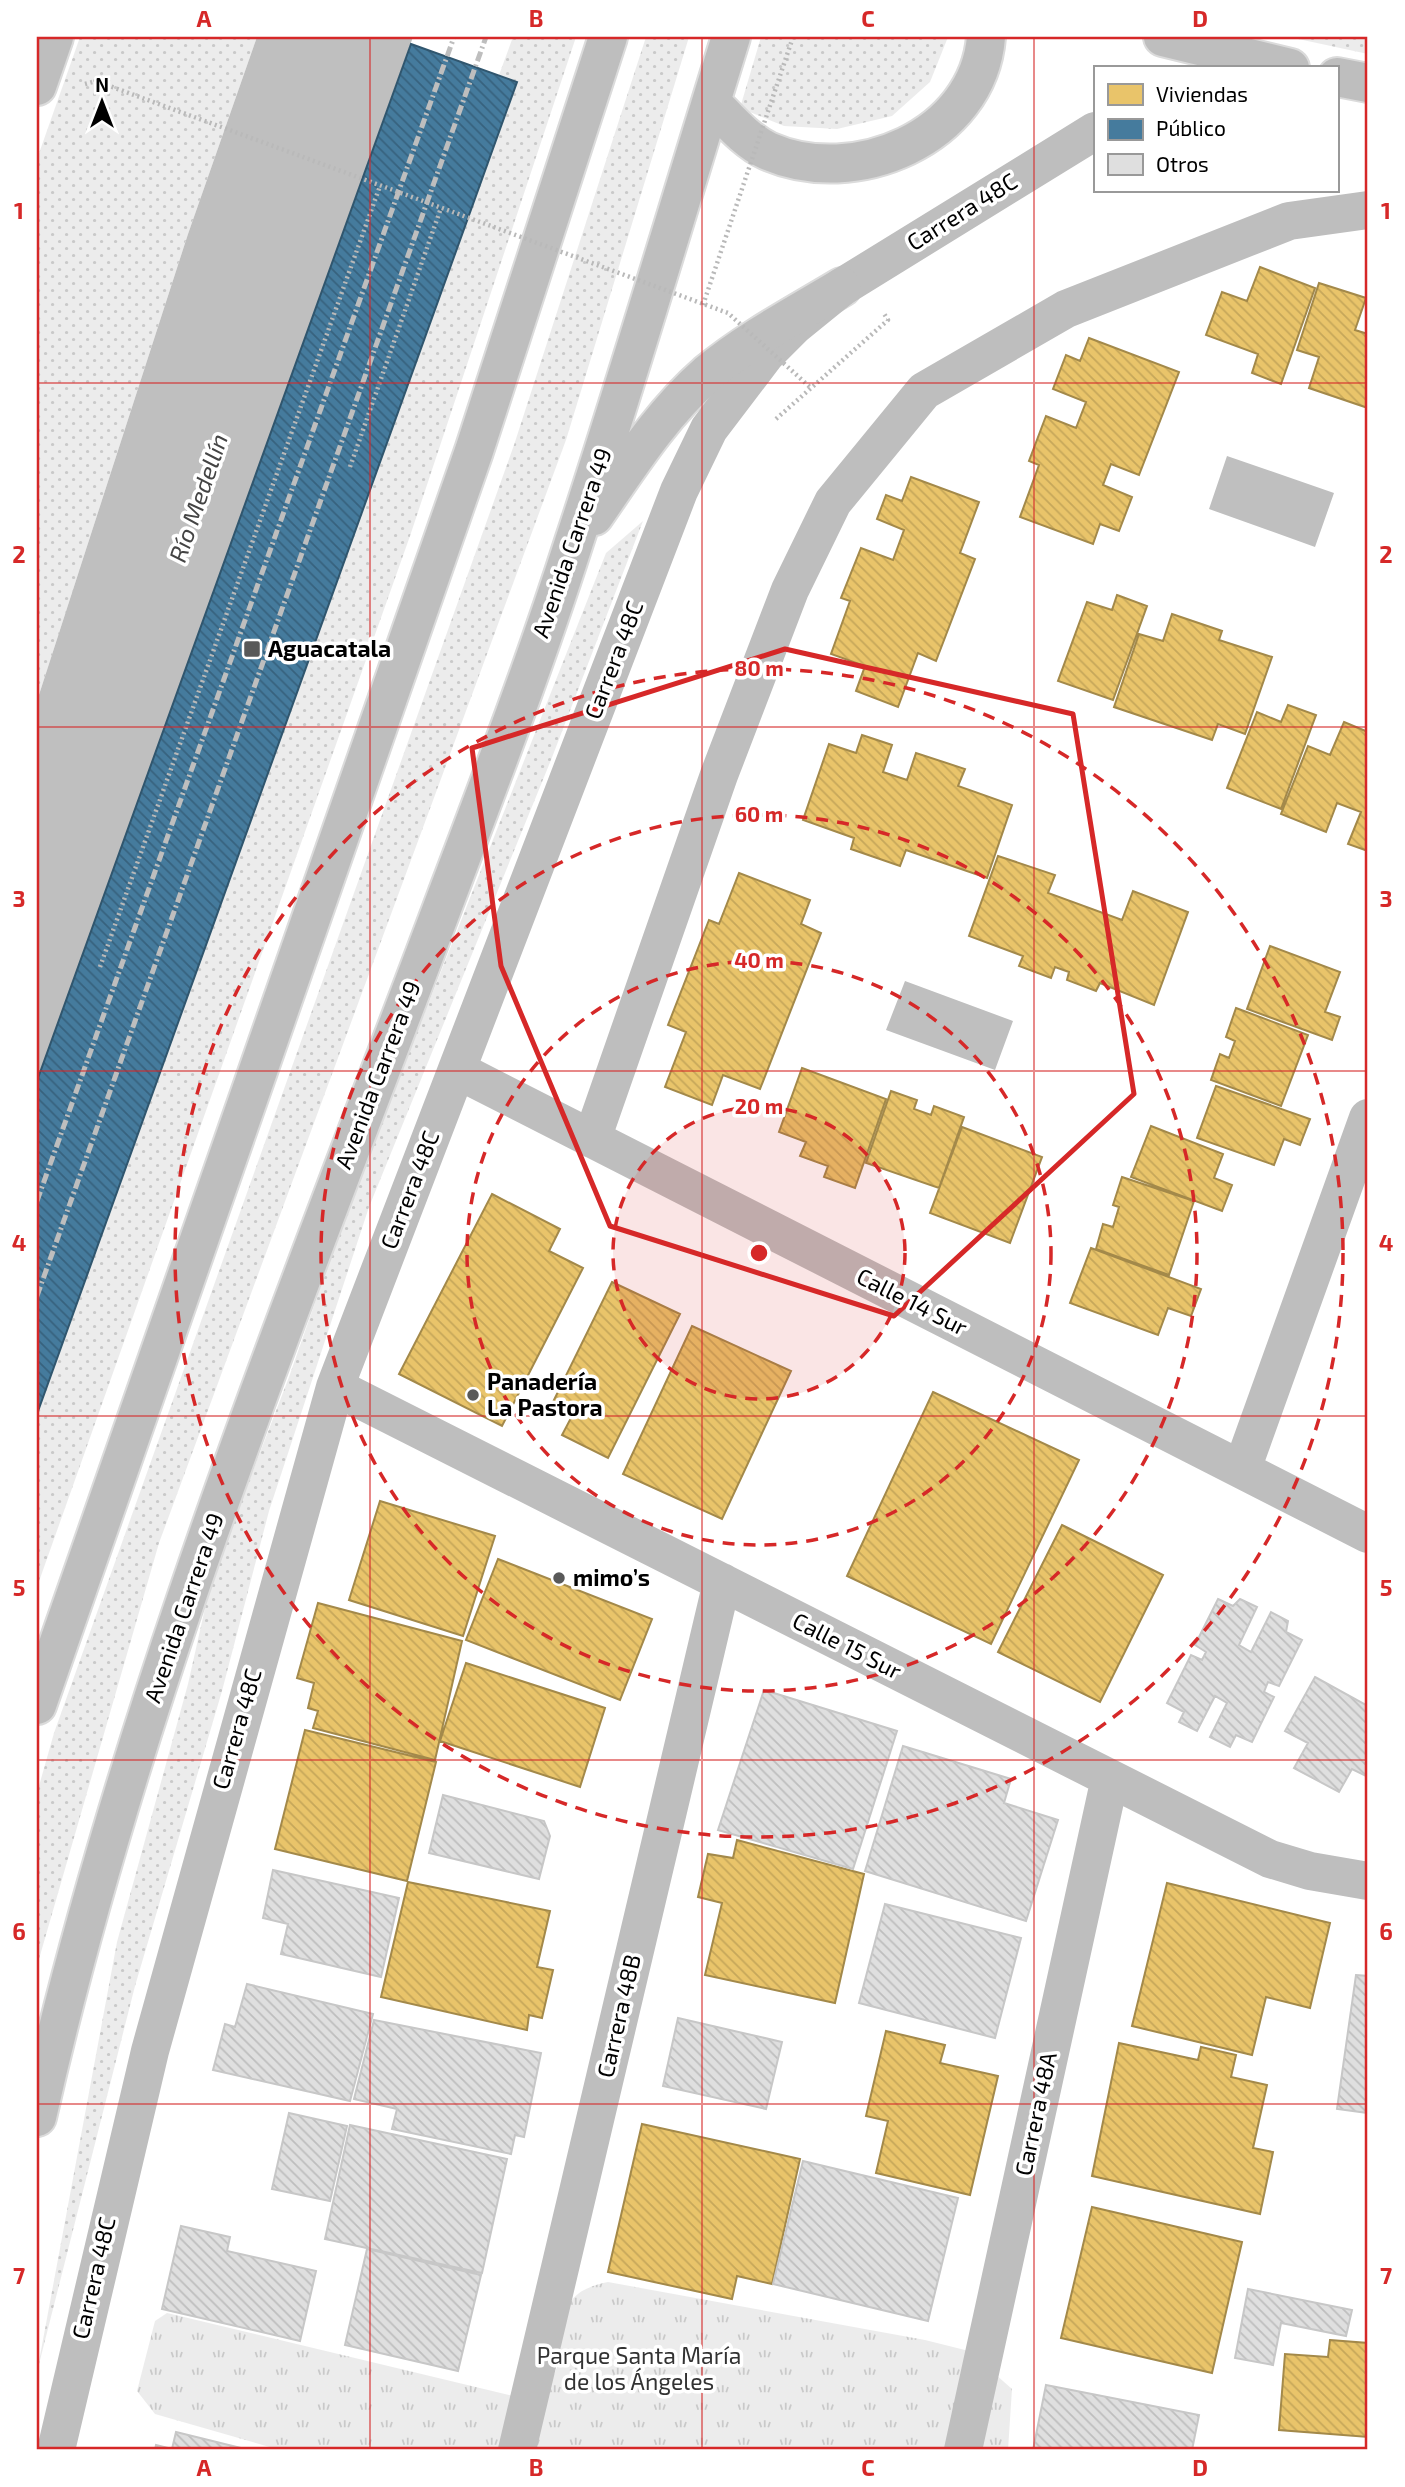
<svg xmlns="http://www.w3.org/2000/svg" width="1405" height="2487" font-family="'Exo 2',sans-serif">
	<style>
		.grass { fill: url(#grass-dots) }
		.park { fill: url(#park-tufts) }
		.water { fill: #bfbfbf }
		.homes { fill: url(#homes-back-hatch); stroke: #a3894a; stroke-width: 2 }
		.public { fill: url(#public-back-hatch); stroke: #30566e; stroke-width: 2 }
		.building { fill: url(#building-back-hatch); stroke: #c7c7c7; stroke-width: 2 }
		.lines { fill: none; stroke-linecap: round; stroke-linejoin: round }
		.major-casing { stroke: #dbdbdb; stroke-width: 42 }
		.highway-casing { stroke: #dbdbdb; stroke-width: 42 }
		.path { stroke: #b9b9b9; stroke-width: 4.5; stroke-dasharray: 2 3.5; stroke-linecap: butt }
		.minor { stroke: #bebebe; stroke-width: 38 }
		.major { stroke: #bebebe; stroke-width: 38 }
		.highway { stroke: #bebebe; stroke-width: 38 }
		.rail { stroke: #bebebe; stroke-width: 5; stroke-dasharray: 10 3.5 2 3.5; stroke-linecap: butt }
		.path-bridge { stroke: #b9b9b9; stroke-width: 4.5; stroke-dasharray: 2 3.5; stroke-linecap: butt }
		.marked { fill: none; stroke: #d62828; stroke-width: 5; stroke-linejoin: round }
		.grid { fill: none; stroke: #d62828; stroke-width: 2; stroke-opacity: 0.55 }
		.ring { fill: none; stroke: #d62828; stroke-width: 3.5; stroke-dasharray: 12 9 }
		.poi-dot { fill: #595959; stroke: #fff; stroke-width: 2.5 }
		.labels { text-anchor: middle; stroke-width: 7; stroke-linejoin: round; paint-order: stroke }
		.street-label { font-size: 23px; fill: #000; stroke: #fff }
		.poi-label { font-size: 23px; font-weight: bold; fill: #000; stroke: #fff; text-anchor: start }
		.park-label { font-size: 23px; fill: #333; stroke: #fff }
		.water-label { font-size: 24px; font-style: italic; fill: #444; stroke: #fff }
		.centre { fill: #d62828; stroke: #fff; stroke-width: 3.5 }
		.ring-label { font-size: 21px; text-anchor: middle; font-weight: bold; fill: #d62828; stroke: #fff; stroke-width: 7; stroke-linejoin: round; paint-order: stroke }
		.neatline { fill: none; stroke: #d62828; stroke-width: 2.5 }
		.grid-label { font-size: 23px; text-anchor: middle; font-weight: bold; fill: #d62828 }
	</style>
	<defs>
		<pattern id="grass-dots" width="8" height="8" patternUnits="userSpaceOnUse" patternTransform="scale(1.75)"><rect width="8" height="8" fill="#ececec"/><path d="M2 2h.1M6 6h.1" fill="none" stroke="#c9c9c9" stroke-width="1.8" stroke-linecap="round"/></pattern>
		<pattern id="park-tufts" width="24" height="20" patternUnits="userSpaceOnUse" patternTransform="scale(1.75)"><rect width="24" height="20" fill="#ececec"/><path d="M3 7l-1-3M5 7V3M7 7l1-3M15 17l-1-3M17 17v-4M19 17l1-3" fill="none" stroke="#c9c9c9"/></pattern>
		<pattern id="homes-back-hatch" width="6" height="6" patternUnits="userSpaceOnUse" patternTransform="scale(1.75)"><rect width="6" height="6" fill="#e9c46a"/><path d="M-1 5l2 2M0 0l6 6M5-1l2 2" fill="none" stroke="#c6a75a"/></pattern>
		<pattern id="public-back-hatch" width="6" height="6" patternUnits="userSpaceOnUse" patternTransform="scale(1.75)"><rect width="6" height="6" fill="#457b9d"/><path d="M-1 5l2 2M0 0l6 6M5-1l2 2" fill="none" stroke="#37627e"/></pattern>
		<pattern id="building-back-hatch" width="6" height="6" patternUnits="userSpaceOnUse" patternTransform="scale(1.75)"><rect width="6" height="6" fill="#dfdfdf"/><path d="M-1 5l2 2M0 0l6 6M5-1l2 2" fill="none" stroke="#bebebe"/></pattern>
	</defs>
	<rect width="100%" height="100%" fill="#fff"/>
	<path class="grass" d="M80 37H257L188 234 37 701V159Z
		M513 37H576L410 536 37 1587V1414L517 82 499 75Z
		M646 37H689L566 440 159 1543 37 1966V1793L54 1733 514 445Z
		M761 37H948L930 82 892 116 837 129 784 126 740 108Z
		M1289 37H1368V54Z
		M643 521 551 760 369 1207 269 1511 222 1691 135 1986 37 2372 117 1942 188 1684 212 1577 289 1377 352 1197 606 553Z"/>
	<path class="park" d="M608 2282 925 2340 969 2351 1012 2389 1008 2450H280L155 2414 137 2391 155 2321 167 2313 538 2402C544 2391 553 2379 557 2367 568 2322 553 2293 608 2282Z"/>
	<path class="water" d="M257 37H413L37 1081V701L188 234Z
		M1227 456 1334 493 1315 547 1209 509Z
		M905 981 1013 1021 995 1070 886 1030Z"/>
	<path class="homes" d="M1260 267 1315 288 1281 384 1252 373 1258 354 1206 335 1222 292 1247 301Z
		M1319 283 1366 298 1355 330 1368 334V408L1309 388 1319 357 1297 350Z
		M1089 338 1179 372 1139 475 1111 464 1103 485 1132 497 1119 531 1100 524 1093 544 1020 517 1039 465 1029 461 1046 416 1076 428 1086 402 1053 389 1066 355 1080 361Z
		M911 477 979 502 960 553 975 559 936 661 918 653 898 707 856 691 865 666 831 654 850 601 841 598 861 548 893 560 904 530 877 519 886 495 902 501Z
		M1117 595 1147 606 1113 700 1058 681 1087 602 1112 610Z
		M1172 614 1222 631 1219 640 1272 657 1245 734 1218 724 1212 740 1114 707 1139 634 1163 641Z
		M1288 705 1316 715 1281 809 1227 788 1257 712 1281 722Z
		M1344 722 1368 732V851L1348 844 1361 812 1337 803 1326 832 1281 814 1308 746 1330 755Z
		M862 735 892 745 883 772 907 780 916 753 965 769 958 786 1012 805 987 878 906 850 900 866 851 849 854 838 803 820 829 744 856 753Z
		M998 856 1055 875 1048 893 1122 920 1133 891 1188 912 1154 1005 1100 983 1096 991 1067 980 1069 972 1055 967 1051 978 1019 966 1023 956 969 936Z
		M739 873 810 900 801 924 821 933 760 1089 723 1075 712 1105 665 1087 686 1032 668 1025 709 920 719 924Z
		M1270 946 1340 972 1325 1012 1340 1017 1332 1040 1247 1009Z
		M1236 1008 1308 1035 1281 1106 1211 1080 1220 1054 1229 1058 1235 1041 1226 1037Z
		M802 1068 886 1099 855 1188 824 1177 828 1166 800 1156 806 1142 779 1132Z
		M1216 1086 1310 1119 1300 1145 1284 1139 1274 1165 1197 1138Z
		M891 1091 917 1100 914 1109 931 1115 934 1106 964 1117 939 1188 866 1163Z
		M1151 1126 1223 1154 1214 1178 1232 1185 1222 1211 1131 1177Z
		M962 1127 1042 1157 1010 1243 930 1213Z
		M1122 1177 1194 1201 1169 1275 1096 1249 1103 1224 1113 1227 1119 1207 1113 1205Z
		M492 1194 560 1229 549 1251 583 1268 502 1426 399 1374Z
		M1091 1248 1201 1289 1191 1316 1168 1308 1158 1335 1070 1303Z
		M612 1282 680 1314 608 1458 562 1435 571 1418 550 1408Z
		M692 1326 791 1371 722 1519 623 1474Z
		M933 1392 1079 1460 991 1644 847 1576Z
		M380 1501 495 1536 463 1636 349 1600Z
		M1062 1525 1163 1575 1100 1702 998 1652Z
		M498 1559 652 1619 620 1700 466 1640Z
		M318 1603 462 1641 435 1760 313 1728 318 1711 308 1708 314 1683 297 1678Z
		M466 1663 605 1708 580 1787 440 1741Z
		M305 1730 436 1762 407 1881 275 1849Z
		M737 1840 864 1874 835 2003 705 1975 722 1903 698 1897 708 1854 733 1858Z
		M408 1882 550 1911 537 1967 553 1970 542 2018 529 2015 527 2030 381 1997Z
		M1167 1883 1330 1923 1310 2008 1266 1997 1252 2055 1132 2026Z
		M886 2031 945 2045 940 2063 998 2076 970 2195 876 2173 888 2121 866 2116Z
		M1119 2043 1198 2060 1201 2047 1236 2055 1231 2077 1267 2085 1253 2148 1273 2152 1260 2214 1092 2176Z
		M642 2124 800 2159 772 2284 737 2276 732 2299 608 2272Z
		M1092 2207 1242 2242 1212 2373 1061 2338Z
		M1330 2340 1368 2343V2437L1279 2430 1285 2354 1328 2357Z"/>
	<path class="public" d="M411 44 517 82 37 1414V1081Z"/>
	<path class="building" d="M1218 1599 1233 1606 1240 1599 1257 1607 1239 1645 1251 1652 1271 1612 1288 1621 1286 1632 1302 1640 1279 1686 1268 1682 1264 1692 1274 1697 1252 1742 1236 1735 1230 1747 1210 1737 1227 1703 1215 1696 1197 1731 1179 1722 1184 1712 1167 1703 1191 1655 1202 1660 1206 1652 1195 1645Z
		M1315 1677 1368 1706V1777L1352 1769 1339 1792 1294 1768 1308 1743 1285 1731Z
		M764 1690 897 1731 853 1869 718 1830Z
		M903 1746 1011 1779 1004 1803 1058 1820 1026 1921 865 1871Z
		M443 1795 544 1821 550 1836 539 1879 429 1853Z
		M273 1870 399 1898 381 1977 281 1954 288 1924 263 1918Z
		M885 1904 1021 1938 995 2038 859 2003Z
		M1356 1975 1368 1976V2113L1337 2109Z
		M247 1984 373 2014 350 2101 213 2070 225 2024 235 2027Z
		M678 2018 782 2042 766 2109 663 2086Z
		M374 2020 541 2053 524 2137 515 2135 511 2154 392 2129 397 2109 354 2099Z
		M289 2113 347 2126 330 2201 272 2189Z
		M350 2125 507 2159 482 2273 325 2239Z
		M803 2161 958 2198 928 2321 773 2284Z
		M181 2226 230 2237 227 2251 316 2271 300 2341 162 2309Z
		M367 2249 481 2275 458 2371 345 2345Z
		M1248 2289 1352 2310 1346 2336 1281 2323 1273 2365 1235 2358Z
		M1046 2385 1199 2415 1192 2450H1033Z
		M176 2432 249 2450H155L156 2445 172 2449Z"/>
	<g class="lines">
		<g class="major-casing">
			<path id="major" d="M1163 37 1290 68
				M1337 77 1368 83"/>
		</g>
		<g class="highway-casing">
			<path id="highway" d="M37 86 54 37
				M711 102C728 119 746 141 768 151 854 189 978 138 986 37
				M594 516C628 467 661 414 707 374 748 340 797 314 842 287
				M37 1705 474 451 608 37
				M37 2117C131 1697 296 1298 447 895 491 779 536 661 574 542 629 375 679 205 731 37"/>
		</g>
		<path class="path" d="M85 84 96 81
			M776 419 888 320 883 312
			M350 467 441 208
			M100 967 380 186"/>
		<path class="minor" d="M457 1070 1368 1534
			M592 1139 719 775 790 590 833 502 924 391 1066 309 1289 221 1368 210
			M335 1387 1270 1859 1310 1871 1368 1881
			M1242 1469 1368 1118
			M56 2450 150 2051 335 1387 679 491 709 429 766 354 794 326 842 287 1095 131
			M517 2450 722 1582
			M963 2450 1110 1778"/>
		<use href="#major" class="major"/>
		<use href="#highway" class="highway"/>
		<path class="rail" d="M37 1201 454 37
			M37 1296 486 37"/>
		<path class="path-bridge" d="M96 81 728 313 811 388
			M703 305 793 37"/>
	</g>
	<path class="marked" d="M785 649 1073 714 1134 1094 894 1316 610 1226 501 966 472 748Z"/>
	<path class="grid" d="M370 37V2450M702 37V2450M1034 37V2450M37 383H1368M37 727H1368M37 1071H1368M37 1416H1368M37 1760H1368M37 2104H1368"/>
	<circle cx="759" cy="1253" r="146" fill="#d62828" fill-opacity=".12"/>
	<g class="ring">
		<circle cx="759" cy="1253" r="146"/>
		<circle cx="759" cy="1253" r="292"/>
		<circle cx="759" cy="1253" r="438"/>
		<circle cx="759" cy="1253" r="584"/>
	</g>
	<g class="poi-dot">
		<rect x="243" y="640" width="18" height="18" rx="3.5"/>
		<circle cx="473" cy="1395" r="7"/>
		<circle cx="559" cy="1578" r="7"/>
	</g>
	<g class="labels">
		<g class="street-label">
			<text transform="translate(962 212) rotate(-32)" y="8">Carrera 48C</text>
			<text transform="translate(572 543) rotate(-71)" y="8">Avenida Carrera 49</text>
			<text transform="translate(614 660) rotate(-69)" y="8">Carrera 48C</text>
			<text transform="translate(378 1075) rotate(-69)" y="8">Avenida Carrera 49</text>
			<text transform="translate(410 1190) rotate(-69)" y="8">Carrera 48C</text>
			<text transform="translate(912 1302) rotate(27)" y="8">Calle 14 Sur</text>
			<text transform="translate(184 1608) rotate(-71)" y="8">Avenida Carrera 49</text>
			<text transform="translate(847 1646) rotate(27)" y="8">Calle 15 Sur</text>
			<text transform="translate(237 1729) rotate(-74)" y="8">Carrera 48C</text>
			<text transform="translate(619 2016) rotate(-77)" y="8">Carrera 48B</text>
			<text transform="translate(1036 2114) rotate(-78)" y="8">Carrera 48A</text>
			<text transform="translate(94 2278) rotate(-77)" y="8">Carrera 48C</text>
		</g>
		<g class="poi-label">
			<text x="268" y="657">Aguacatala</text>
			<text x="487" y="1390">Panadería<tspan x="487" dy="26">La Pastora</tspan></text>
			<text x="573" y="1586">mimo’s</text>
		</g>
		<g class="park-label">
			<text x="639" y="2364">Parque Santa María<tspan x="639" dy="26">de los Ángeles</tspan></text>
		</g>
		<g class="water-label">
			<text transform="translate(199 498) rotate(-71)" y="8">Río Medellín</text>
		</g>
	</g>
	<circle cx="759" cy="1253" r="10" class="centre"/>
	<g class="ring-label">
		<text x="759" y="676">80 m</text>
		<text x="759" y="822">60 m</text>
		<text x="759" y="968">40 m</text>
		<text x="759" y="1114">20 m</text>
	</g>
	<rect width="1405" height="2487" fill="none" stroke="#ffffff" stroke-width="77"/>
	<rect x="1094" y="66" width="245" height="126" fill="#ffffff" stroke="#999999" stroke-width="2"/>
	<rect x="1108" y="84" width="35" height="21" fill="#e9c46a" stroke="#999999" stroke-width="2"/>
	<text x="1156" y="102" font-size="21" fill="#000000">Viviendas</text>
	<rect x="1108" y="119" width="35" height="21" fill="#457b9d" stroke="#999999" stroke-width="2"/>
	<text x="1156" y="136" font-size="21" fill="#000000">Público</text>
	<rect x="1108" y="154" width="35" height="21" fill="#dfdfdf" stroke="#999999" stroke-width="2"/>
	<text x="1156" y="172" font-size="21" fill="#000000">Otros</text>
	<g transform="translate(102 102)" stroke="#ffffff" stroke-width="5" paint-order="stroke">
	<path d="M0-5L12 26L0 18L-12 26Z" fill="#000000"/>
	<text y="-10" font-size="19" font-weight="bold" text-anchor="middle" fill="#000000">N</text>
	</g>
	<rect x="38" y="38" width="1328" height="2410" class="neatline"/>
	<g class="grid-label">
		<text x="204" y="27">A</text>
		<text x="536" y="27">B</text>
		<text x="868" y="27">C</text>
		<text x="1200" y="27">D</text>
		<text x="19" y="219">1</text>
		<text x="1386" y="219">1</text>
		<text x="19" y="563">2</text>
		<text x="1386" y="563">2</text>
		<text x="19" y="907">3</text>
		<text x="1386" y="907">3</text>
		<text x="19" y="1251">4</text>
		<text x="1386" y="1251">4</text>
		<text x="19" y="1596">5</text>
		<text x="1386" y="1596">5</text>
		<text x="19" y="1940">6</text>
		<text x="1386" y="1940">6</text>
		<text x="19" y="2284">7</text>
		<text x="1386" y="2284">7</text>
		<text x="204" y="2476">A</text>
		<text x="536" y="2476">B</text>
		<text x="868" y="2476">C</text>
		<text x="1200" y="2476">D</text>
	</g>
</svg>
